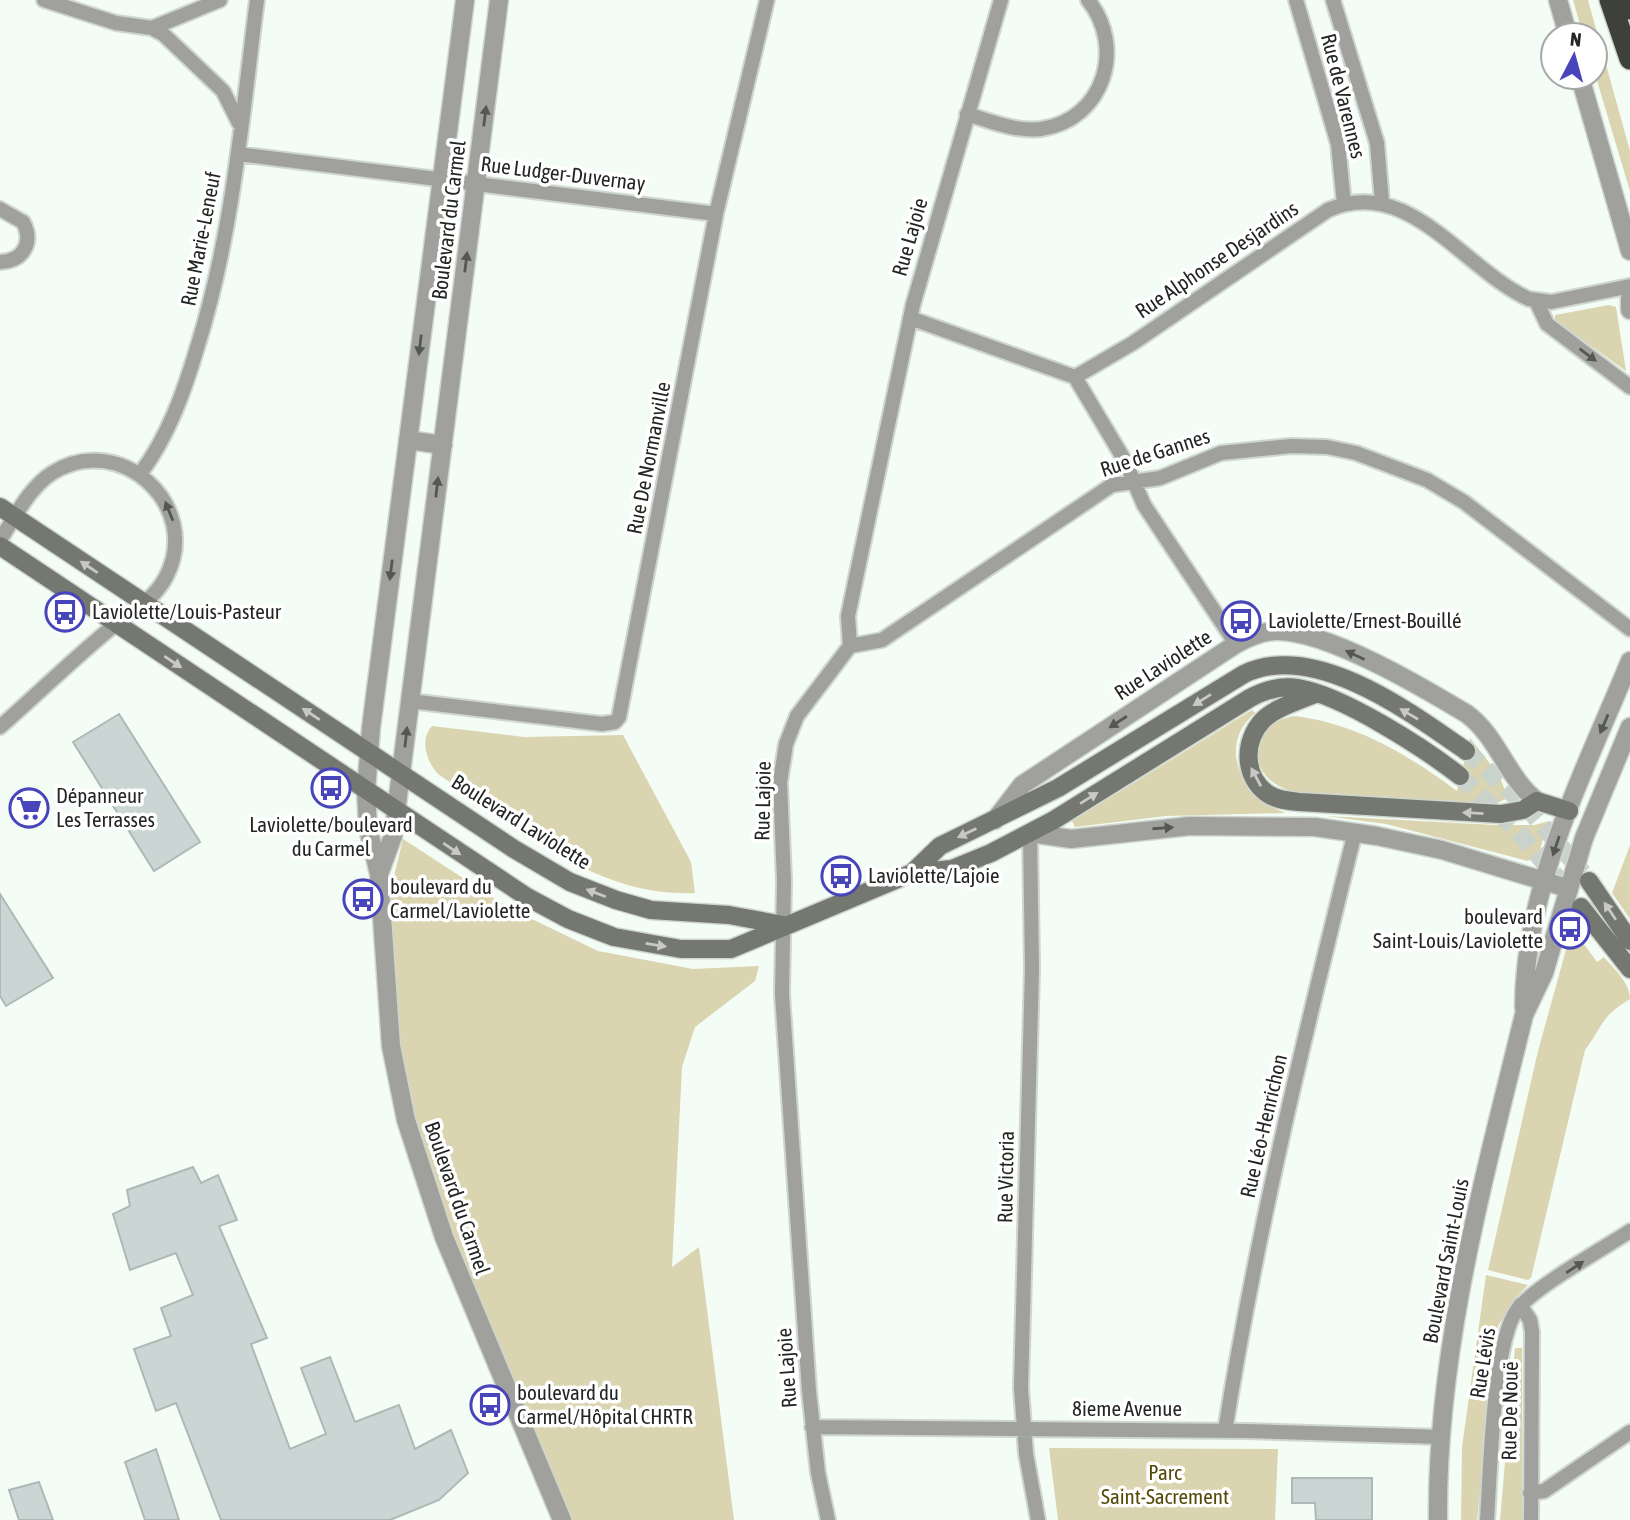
<svg xmlns="http://www.w3.org/2000/svg" width="1630" height="1520" font-family="'Asap Condensed',sans-serif">
	<style>
		.green { fill: #dad4b0 }
		.building { fill: #cad6d3; stroke: #adb9b6; stroke-width: 2 }
		.lines { fill: none; stroke-linecap: round; stroke-linejoin: round }
		.secondary-tunnel { stroke: #c9d2cb; stroke-width: 18; stroke-dasharray: 18 9; stroke-linecap: butt }
		.minor-casing { stroke: #ced6cf; stroke-width: 18 }
		.tertiary-casing { stroke: #ced6cf; stroke-width: 21 }
		.secondary-casing { stroke: #ced6cf; stroke-width: 21 }
		.motorway-casing { stroke: #ced6cf; stroke-width: 24 }
		.minor { stroke: #a0a19d; stroke-width: 14 }
		.tertiary { stroke: #a0a19d; stroke-width: 18 }
		.secondary { stroke: #757771; stroke-width: 18 }
		.motorway { stroke: #3e4139; stroke-width: 21 }
		.oneway { fill: #555754 }
		.oneway2 { fill: #c8c9c6 }
		.labels { text-anchor: middle; stroke-width: 7; stroke-linejoin: round; paint-order: stroke }
		.street-label { font-size: 21px; fill: #232624; stroke: #fff }
		.poi-label { font-size: 21px; fill: #232624; stroke: #fff; text-anchor: start }
		.park-label { font-size: 21px; fill: #524907; stroke: #fff }
	</style>
	<rect width="100%" height="100%" fill="#f3fdf5"/>
	<path class="green" d="M1573 0H1588L1630 151V191L1595 74V35H1583Z
		M1609 305 1616 307 1626 371 1555 320V315Z
		M1252 710 1255 713C1215 747 1244 799 1286 813L1166 816 1075 827 1072 821Z
		M1296 716C1359 725 1407 754 1457 791L1470 738 1499 775 1508 798 1495 804 1303 793C1243 787 1245 722 1296 716Z
		M432 726 524 737 623 735 691 862 695 893C596 898 516 826 438 774 427 762 419 740 432 726Z
		M1326 816 1495 825H1535L1549 821 1538 855 1528 861 1386 824Z
		M403 839 509 908 598 951 693 969 759 966 755 981 695 1027 682 1067 672 1267 699 1247 734 1520H567L541 1464 417 1136 399 1055 384 917Z
		M1630 845V919L1612 893Z
		M1572 928 1597 962 1604 957C1615 970 1630 983 1630 999 1599 1018 1604 1025 1585 1050L1531 1278 1528 1280 1488 1270 1538 1051Z
		M1486 1275 1528 1285 1514 1299 1498 1326 1477 1520H1461L1462 1447Z
		M1515 1348H1522V1520H1500Z
		M1049 1448 1278 1449 1275 1520H1058Z"/>
	<path class="building" d="M119 714 200 842 154 871 73 742Z
		M0 894 53 978 6 1006 0 996Z
		M193 1167 201 1183 218 1175 237 1220 219 1226 267 1338 251 1344 290 1449 326 1434 301 1368 330 1357 355 1422 399 1405 415 1449 451 1430 468 1473 439 1500 390 1520H221L176 1403 156 1411 134 1349 171 1336 161 1308 193 1295 176 1253 130 1270 113 1214 130 1206 127 1190Z
		M156 1449 179 1520H145L125 1462Z
		M1292 1478H1372V1520H1316L1315 1503H1292Z
		M39 1482 53 1520H19L9 1490Z"/>
	<g class="lines">
		<path class="secondary-tunnel" d="M1466 751 1527 807 1583 873
			M1460 776 1516 829 1570 893"/>
		<g class="minor-casing">
			<path id="minor" d="M44 0 116 23 152 28 163 34 223 91 239 123
				M1296 0 1338 144 1344 204
				M1333 0 1377 143 1382 202
				M152 28 220 0
				M967 114C990 121 1016 132 1041 129 1104 120 1126 47 1088 0
				M238 154 716 214
				M0 209 23 222C34 243 23 261 0 262
				M1536 301 1547 324 1630 387
				M910 318 1075 377 1133 343 1328 210C1408 174 1464 270 1529 299L1551 302 1630 286
				M1075 377 1125 461 1144 505 1236 644
				M140 474C168 437 184 392 197 348 233 234 242 117 257 0
				M0 540C15 517 29 488 52 473 120 430 203 506 166 577 154 599 136 609 116 624 76 656 39 693 0 727
				M850 646 882 640 1112 485 1160 478 1221 453 1291 446 1327 447 1356 453 1427 480 1464 502 1630 629
				M410 701 602 724 615 722 619 717 716 214 767 0
				M1030 833 1032 969 1021 1388 1026 1454 1038 1520
				M1520 1305 1530 1320 1532 1332 1531 1520
				M812 1427 1246 1431 1441 1437
				M1225 1431C1257 1229 1306 1030 1355 832
				M1530 1493 1544 1491 1630 1432
				M828 1520 818 1473 809 1391 782 994 784 881 780 782 786 744 797 716 850 646 848 616 913 305 1001 0
				M1487 1520C1490 1476 1493 1341 1517 1310 1534 1287 1603 1249 1630 1231"/>
		</g>
		<g class="tertiary-casing">
			<path id="tertiary" d="M465 0 371 728 366 791 368 828 379 874 391 1046 406 1120 444 1237 562 1520
				M1558 0 1568 35
				M1580 77 1630 251
				M1630 298V310
				M408 440 443 445
				M995 820 1022 785 1236 644C1249 637 1262 631 1277 631 1328 631 1422 687 1467 714 1498 737 1507 778 1537 801
				M1030 833 1071 839 1190 826 1315 827 1377 836 1442 850 1567 888
				M379 874 393 836 499 0
				M1524 1008C1524 887 1585 771 1630 661
				M1438 1520C1436 1350 1484 1179 1524 1015L1544 973 1584 838 1630 727"/>
		</g>
		<g class="secondary-casing">
			<path id="secondary" d="M0 507 514 849 570 882 616 900 651 910 729 915 783 925
				M0 546 527 897 568 919 614 937 681 949H731L912 873 952 869 991 853 1054 820 1250 698C1265 690 1281 685 1298 688 1342 695 1424 748 1460 776
				M1317 693C1299 701 1276 707 1263 720 1243 741 1243 777 1268 794 1277 800 1289 801 1300 802L1501 814 1523 810 1537 801 1569 811
				M912 873 940 846 1058 788 1244 674C1314 640 1410 712 1466 751
				M1589 881 1630 941
				M1581 907 1630 969"/>
		</g>
		<g class="motorway-casing">
			<path id="motorway" d="M1610 0 1630 59
				M1628 0 1630 9"/>
		</g>
		<use href="#minor" class="minor"/>
		<use href="#tertiary" class="tertiary"/>
		<use href="#secondary" class="secondary"/>
		<use href="#motorway" class="motorway"/>
	</g>
	<defs><path id="oneway-solid" d="M-6-.8H1V-3.2L6.5 0L1 3.2V.8H-6Z" transform="scale(1.75)"/></defs>
	<g class="oneway">
		<use href="#oneway-solid" transform="translate(485 116) rotate(-83)"/>
		<use href="#oneway-solid" transform="translate(466 262) rotate(-83)"/>
		<use href="#oneway-solid" transform="translate(420 345) rotate(97)"/>
		<use href="#oneway-solid" transform="translate(1588 355) rotate(37)"/>
		<use href="#oneway-solid" transform="translate(437 487) rotate(-83)"/>
		<use href="#oneway-solid" transform="translate(169 511) rotate(-112)"/>
		<use href="#oneway-solid" transform="translate(391 570) rotate(97)"/>
		<use href="#oneway-solid" transform="translate(1355 655) rotate(-155)"/>
		<use href="#oneway-solid" transform="translate(1118 722) rotate(147)"/>
		<use href="#oneway-solid" transform="translate(1604 724) rotate(113)"/>
		<use href="#oneway-solid" transform="translate(406 737) rotate(-84)"/>
		<use href="#oneway-solid" transform="translate(1163 828) rotate(-4)"/>
		<use href="#oneway-solid" transform="translate(1556 846) rotate(108)"/>
		<use href="#oneway-solid" transform="translate(1575 1267) rotate(-34)"/>
	</g>
	<g class="oneway2">
		<use href="#oneway-solid" transform="translate(89 567) rotate(-146)"/>
		<use href="#oneway-solid" transform="translate(173 662) rotate(34)"/>
		<use href="#oneway-solid" transform="translate(1202 700) rotate(148)"/>
		<use href="#oneway-solid" transform="translate(311 714) rotate(-146)"/>
		<use href="#oneway-solid" transform="translate(1409 714) rotate(-150)"/>
		<use href="#oneway-solid" transform="translate(1256 777) rotate(-118)"/>
		<use href="#oneway-solid" transform="translate(1089 798) rotate(-32)"/>
		<use href="#oneway-solid" transform="translate(1473 813) rotate(-177)"/>
		<use href="#oneway-solid" transform="translate(967 833) rotate(154)"/>
		<use href="#oneway-solid" transform="translate(452 849) rotate(34)"/>
		<use href="#oneway-solid" transform="translate(596 893) rotate(-159)"/>
		<use href="#oneway-solid" transform="translate(1610 911) rotate(-124)"/>
		<use href="#oneway-solid" transform="translate(656 945) rotate(9)"/>
	</g>
	<defs>
		<g id="bus-ring" transform="scale(2.0125)"><circle r="9.5" fill="#fff" stroke="#4844ba" stroke-width="1.5"/><path d="M-5-6H5V4H4V6H2V4H-2V6H-4V4H-5ZM-3.5-4V0h7V-4ZM-3.5 1.2v1.5H-2V1.2ZM2 1.2v1.5H3.5V1.2Z" fill="#4844ba"/></g>
		<g id="supermarket-ring" transform="scale(2.0125)"><circle r="9.5" fill="#fff" stroke="#4844ba" stroke-width="1.5"/><path d="M-6-5.5h2.5l.6 2H6L4.5 2H-2.5L-4.4-4H-6ZM-1.5 3.2a1.3 1.3 0 1 0 .1 0ZM3 3.2a1.3 1.3 0 1 0 .1 0Z" fill="#4844ba"/></g>
	</defs>
	<g fill-rule="evenodd">
		<use href="#bus-ring" x="65" y="612"/>
		<use href="#bus-ring" x="1241" y="621"/>
		<use href="#bus-ring" x="331" y="788"/>
		<use href="#supermarket-ring" x="29" y="808"/>
		<use href="#bus-ring" x="841" y="876"/>
		<use href="#bus-ring" x="363" y="899"/>
		<use href="#bus-ring" x="1570" y="929"/>
		<use href="#bus-ring" x="490" y="1405"/>
	</g>
	<g class="labels">
		<g class="street-label">
			<text transform="translate(1343 96) rotate(76)" y="7">Rue de Varennes</text>
			<text transform="translate(563 174) rotate(7)" y="7">Rue Ludger-Duvernay</text>
			<text transform="translate(449 220) rotate(-83)" y="7">Boulevard du Carmel</text>
			<text transform="translate(910 237) rotate(-74)" y="7">Rue Lajoie</text>
			<text transform="translate(201 239) rotate(-79)" y="7">Rue Marie-Leneuf</text>
			<text transform="translate(1217 260) rotate(-34)" y="7">Rue Alphonse Desjardins</text>
			<text transform="translate(1155 453) rotate(-18)" y="7">Rue de Gannes</text>
			<text transform="translate(649 458) rotate(-79)" y="7">Rue De Normanville</text>
			<text transform="translate(1163 665) rotate(-33)" y="7">Rue Laviolette</text>
			<text transform="translate(763 801) rotate(-89)" y="7">Rue Lajoie</text>
			<text transform="translate(521 822) rotate(32)" y="7">Boulevard Laviolette</text>
			<text transform="translate(1264 1126) rotate(-77)" y="7">Rue Léo-Henrichon</text>
			<text transform="translate(1006 1177) rotate(-89)" y="7">Rue Victoria</text>
			<text transform="translate(457 1198) rotate(71)" y="7">Boulevard du Carmel</text>
			<text transform="translate(1446 1261) rotate(-79)" y="7">Boulevard Saint-Louis</text>
			<text transform="translate(1483 1363) rotate(-81)" y="7">Rue Lévis</text>
			<text transform="translate(787 1368) rotate(-94)" y="7">Rue Lajoie</text>
			<text x="1127" y="1416">8ieme Avenue</text>
			<text transform="translate(1510 1411) rotate(-89)" y="7">Rue De Nouë</text>
		</g>
		<g class="poi-label">
			<text x="92" y="619">Laviolette/Louis-Pasteur</text>
			<text x="1268" y="628">Laviolette/Ernest-Bouillé</text>
			<text x="56" y="803">Dépanneur<tspan x="56" dy="24">Les Terrasses</tspan></text>
			<text x="331" y="832" text-anchor="middle">Laviolette/boulevard<tspan x="331" dy="24">du Carmel</tspan></text>
			<text x="868" y="883">Laviolette/Lajoie</text>
			<text x="390" y="894">boulevard du<tspan x="390" dy="24">Carmel/Laviolette</tspan></text>
			<text x="1543" y="924" text-anchor="end">boulevard<tspan x="1543" dy="24">Saint-Louis/Laviolette</tspan></text>
			<text x="517" y="1400">boulevard du<tspan x="517" dy="24">Carmel/Hôpital CHRTR</tspan></text>
		</g>
		<g class="park-label">
			<text x="1165" y="1480">Parc<tspan x="1165" dy="24">Saint-Sacrement</tspan></text>
		</g>
	</g>
	<g transform="translate(1574 56) rotate(6)"><circle r="33" fill="#ffffff" stroke="#a7a8a7" stroke-width="2"/>
	<path d="M0-5L12 26L0 18L-12 26Z" fill="#4844ba"/>
	<text y="-10" font-size="19" font-weight="bold" text-anchor="middle" fill="#232624">N</text>
	</g>
</svg>
